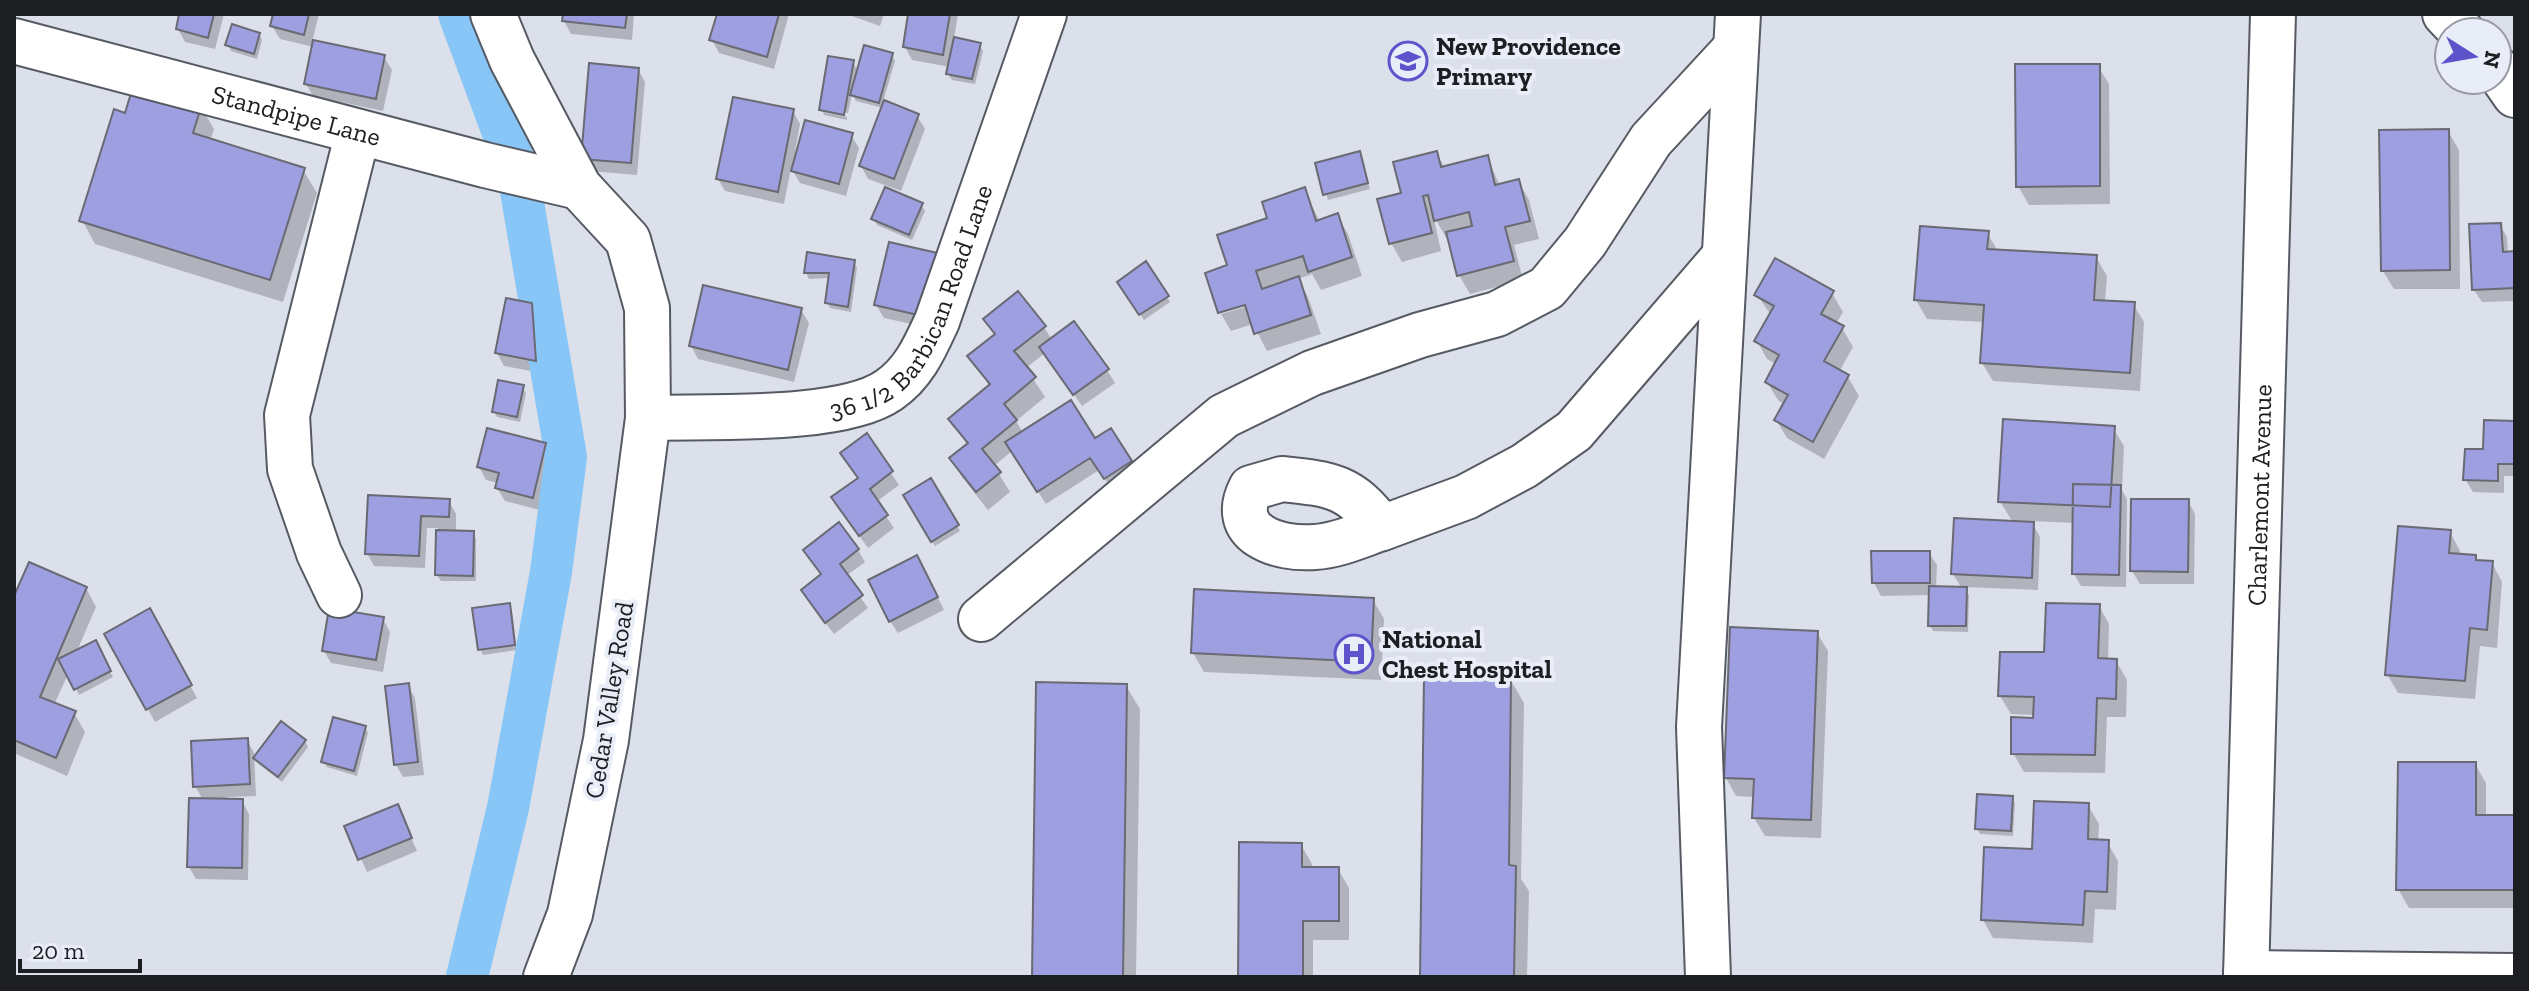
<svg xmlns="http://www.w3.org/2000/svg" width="2529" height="991" font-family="'Zilla Slab',serif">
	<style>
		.shadow { fill: #0003 }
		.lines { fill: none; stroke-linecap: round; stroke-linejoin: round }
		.canal { stroke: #87c6f6; stroke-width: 42 }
		.building { fill: #9d9fe0; stroke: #696a73; stroke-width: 2 }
		.minor-casing { stroke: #565a62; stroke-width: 48 }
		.minor { stroke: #fff; stroke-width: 44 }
		.labels { text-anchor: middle; stroke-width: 8; stroke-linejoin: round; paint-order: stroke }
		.poi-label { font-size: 26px; font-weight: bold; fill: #1d1e22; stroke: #e9edf8; text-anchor: start }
		.street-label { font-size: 26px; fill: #1d1e22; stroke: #e9edf8 }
	</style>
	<rect width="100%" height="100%" fill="#dce0ea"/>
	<path class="shadow" d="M181 14H224L215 49 185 42 178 29Z
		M275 14H319L312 42 384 57 392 70 383 111 313 96 306 84 314 47 280 39 272 26Z
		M565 14H634L632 40 571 34 564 21Z
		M719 14H789L774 69 719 53 712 40Z
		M846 14H884L880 26Z
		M910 14H958L954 39 979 45 983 51 975 84 952 80 948 74 950 67 912 60 905 47Z
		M259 34 262 40 257 59 231 51 228 45Z
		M892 55 895 61 883 102 917 116 925 129 901 191 868 179 861 166 883 108 856 101 852 94 848 113 822 108V111L821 109 853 62 858 72Z
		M2098 66 2109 84 2110 204 2029 205 2018 186Z
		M638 69 645 82 637 175 590 171 583 158Z
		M200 105 214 129 210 141 303 170 317 193 283 302 95 244 82 220 126 115Z
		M793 111 800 124 795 151 851 135 859 148 846 196 800 183 791 168 784 204 725 191 718 179Z
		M823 112 847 117V120L824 115Z
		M2448 131 2459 150 2460 289H2394L2383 271Z
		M1359 153 1370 189 1328 200 1317 164Z
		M1436 153 1445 168 1487 157 1500 186 1518 181 1529 200 1539 239 1514 245 1523 280 1470 294 1459 275 1450 238 1447 239 1433 215 1441 251 1402 262 1391 243 1403 194Z
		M1304 189 1320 222 1337 216 1348 234 1362 276 1321 290 1312 274 1298 279 1308 297 1321 334 1267 351 1253 324 1231 331 1221 314 1255 304 1254 300 1221 310V313L1208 274 1229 267 1269 219Z
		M921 205 925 211 912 240 877 225 874 219Z
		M2500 225 2507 237 2508 254 2515 253V301L2482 302 2474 290Z
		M1987 233 1998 251 2096 257 2107 276 2105 302 2133 304 2144 322 2140 391 1993 381 1982 363 1984 322 1927 319 1916 300Z
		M854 262 857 268 851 312 830 308 827 302 830 278 809 279 806 273Z
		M1145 264 1170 302 1144 320 1119 282Z
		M948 269 934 329 884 318 876 305Z
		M1832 293 1843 312 1836 324 1842 328 1853 347 1839 372 1848 377 1859 396 1824 459 1787 438 1776 420 1785 405 1778 400 1767 382 1776 364 1767 359 1757 341 1771 315 1757 295Z
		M530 305 538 318 542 373 504 366 497 353Z
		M801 310 809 323 794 382 698 359 691 346Z
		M986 320 1044 327 1052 340 1107 370 1115 383 1082 406 1045 353 1026 368 1045 397 1016 421 1023 433 1130 462 1137 474 1113 491 1099 470 1046 504 1012 451 994 466 1010 492 988 510 962 477 951 459 968 446 950 419 990 387 970 356 995 336Z
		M522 387 526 393 520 422 497 417 494 411Z
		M2515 423V476H2504V493L2473 492 2465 479 2485 451Z
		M2113 428 2124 446 2122 490 2127 499 2126 587 2081 586 2074 574V523L2031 521 2040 537 2038 590 1964 587 1969 595 1968 632 1933 631 1930 626 1931 595 1881 596 1874 583 1929 553 1937 565 1936 588 1962 589 1953 574 2013 523 2000 501Z
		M866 436 899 485 876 502 894 528 868 548 841 510 859 479Z
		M545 445 553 458 540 510 505 501 497 488 498 483 486 480 479 467Z
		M931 481 960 531 935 546 906 496Z
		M370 497 449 501 456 514V532L473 533 476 539V581H441L437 575 438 528H427L425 568 374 566 367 553Z
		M2188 501 2195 514 2194 584H2140L2132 571Z
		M2450 532 2460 551V556L2475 557 2478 562 2492 563 2502 582 2497 648 2480 646 2475 699 2398 693 2387 674Z
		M805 550H858L865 562 846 576 868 608 834 634 810 603 822 576Z
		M924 570 944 610 898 633 890 621Z
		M86 588 96 607 77 651 95 643 113 677 79 695 68 674 54 705 74 713 85 732 67 776 14 753V602Z
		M1373 600 1384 619 1381 680 1204 672 1193 653Z
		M509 605 512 611 517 650 483 655 480 649Z
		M2099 606 2109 624 2108 661H2116L2127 680 2126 717H2107L2105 773 2024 772 2013 753 2035 720V715L2011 714 2000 696Z
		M149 611 197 698 155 722 107 635Z
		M383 619 390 632 383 672 331 663 324 651Z
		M1817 633 1828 651 1821 838 1765 836 1754 818 1755 797 1736 796 1726 778Z
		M1510 679 1524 703 1521 879 1529 891 1527 977H1422Z
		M408 686 415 698 424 775 403 777 396 765Z
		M1126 686 1140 709 1136 977H1034Z
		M281 724 305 741 308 747 282 782 259 764 255 758Z
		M365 727 368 733 357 776 327 767 323 761Z
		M247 740 254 753 256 796 227 797V801H242L249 814 248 880 196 879 189 867 203 800 195 786Z
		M2475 764 2486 783V817H2515V908H2409L2398 889Z
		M2012 797 2015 803 2013 836 1980 834 1977 828Z
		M2088 805 2099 824 2098 842H2107L2118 861 2116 910 2095 909 2093 943 1993 938 1983 920 2034 851Z
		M397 806 417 851 367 872 347 827Z
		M1301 845 1312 864V869H1338L1349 888V940H1313V977H1240Z"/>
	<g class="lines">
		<path class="canal" d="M459 14 518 173 566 457 551 572 508 808 467 977"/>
	</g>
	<path class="building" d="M179 14H214L208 38 176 29Z
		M273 14H309L304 35 270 26Z
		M563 14H627L625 28 562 21Z
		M717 14H779L767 57 709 40Z
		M908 14H950L943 55 903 47Z
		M232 24 260 33 254 54 225 45Z
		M954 37 981 43 972 79 946 74Z
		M313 40 385 55 376 99 304 84Z
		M864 45 893 53 879 103 850 95Z
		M828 56 854 60 844 115 819 110Z
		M589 63 639 68 631 163 581 159Z
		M2015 64H2100V186L2016 187Z
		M134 83 202 104 193 133 305 168 270 280 79 221 114 109 125 113Z
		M733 97 794 109 778 192 716 179Z
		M884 100 919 114 894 179 859 166Z
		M805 120 853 133 839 184 791 171Z
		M2449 129 2450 270 2381 271 2379 130Z
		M1360 151 1368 183 1323 195 1315 163Z
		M1437 151 1441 167 1488 155 1495 185 1519 179 1530 221 1505 227 1514 261 1457 276 1446 232 1472 226 1469 212 1434 221 1428 195 1423 196 1432 233 1389 244 1377 199 1401 193 1393 162Z
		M885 187 923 203 909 235 871 219Z
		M1305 187 1316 221 1338 213 1352 257 1308 272 1303 256 1256 271 1262 289 1299 276 1311 315 1254 334 1245 305 1218 313 1205 273 1227 265 1217 235 1267 218 1262 202Z
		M2501 223 2503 252 2515 251V288L2472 290 2469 224Z
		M1920 226 1989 231 1987 249 2097 255 2094 300 2135 302 2130 373 1980 363 1984 305 1914 300Z
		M889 242 942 254 927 317 874 305Z
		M807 252 855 260 848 307 825 303 829 273H804Z
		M1775 258 1834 291 1821 314 1844 326 1824 361 1849 375 1813 442 1774 420 1788 395 1765 382 1779 355 1754 341 1774 306 1754 295Z
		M1146 261 1169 296 1139 315 1117 282Z
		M703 285 802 308 788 370 689 346Z
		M1018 291 1046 326 1014 351 1036 377 1004 404 1017 420 982 449 1001 472 976 492 949 458 968 443 948 419 990 384 967 356 995 334 983 319Z
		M506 298 532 303 536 361 495 353Z
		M1074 321 1109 369 1073 395 1039 347Z
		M498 380 524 385 517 417 492 412Z
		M1071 400 1095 438 1111 428 1132 461 1104 479 1090 458 1037 492 1005 442Z
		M2003 419 2115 426 2110 507 1998 502Z
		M2484 420 2515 421V464H2498V481L2463 480 2465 449H2483Z
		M487 428 546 443 533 498 495 488 499 473 477 467Z
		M867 433 893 471 870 489 888 515 859 536 831 497 858 478 840 453Z
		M931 478 959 525 931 542 903 495Z
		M2073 484 2121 485 2119 575 2072 574Z
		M368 495 450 499 449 517 421 516 419 556 365 554Z
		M2131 499H2189L2188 572 2130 571Z
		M1954 518 2034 522 2032 578 1951 574Z
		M839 522 859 549 840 564 863 595 825 623 801 590 821 574 803 550Z
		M2398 526 2451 530 2449 553 2476 555V560L2493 561 2487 630 2470 628 2465 681 2385 675Z
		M436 530 474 531 473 576 435 575Z
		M1871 551H1930V583H1872Z
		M917 555 938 597 889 622 868 580Z
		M29 562 87 587 40 697 76 711 56 758 14 740V596Z
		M1929 586 1967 587 1966 626H1928Z
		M1194 589 1374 598 1371 662 1191 653Z
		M510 603 515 645 478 650 472 608Z
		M2046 603 2100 604 2098 658 2117 659 2116 699 2097 698 2095 755 2011 754V717L2033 718 2034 697 1998 696 2000 652H2044Z
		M150 608 192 685 146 710 104 634Z
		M329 608 384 617 376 660 322 651Z
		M1730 627 1818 631 1811 820 1752 818 1754 779 1724 778Z
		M96 640 111 671 74 690 58 659Z
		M1424 676 1511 677 1509 865 1516 866 1514 977H1420Z
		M1036 682 1127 684 1123 977H1032Z
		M409 683 418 762 394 765 385 686Z
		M333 717 366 726 354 771 321 762Z
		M281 721 306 740 278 777 253 758Z
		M248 738 250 784 193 787 191 741Z
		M2398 762H2476V815H2515V890H2396Z
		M1977 794 2013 796 2011 831 1975 829Z
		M189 798 243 799 242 868 187 867Z
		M2034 801 2089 803 2088 839 2109 840 2107 892 2085 891 2083 925 1981 920 1984 847 2032 849Z
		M398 804 412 838 358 860 344 826Z
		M1239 842 1302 843V867H1339V921H1303V977H1238Z"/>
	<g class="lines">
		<g class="minor-casing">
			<g id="minor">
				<path d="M493 14 512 60 579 187 628 240 647 308 648 418 606 740 570 914 546 977"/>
				<path d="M2445 14 2462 32"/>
				<path id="s1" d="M14 41 485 165 579 187"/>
				<path d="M2497 69 2515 95"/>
				<path id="s2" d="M648 418C708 416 842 423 889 390 914 373 925 347 937 321L1044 14"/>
				<path d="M1282 479C1332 484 1351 486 1382 528 1361 535 1337 546 1315 547 1278 550 1227 534 1251 488Z"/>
				<path d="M1382 528 1466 497 1524 466 1574 431 1724 257"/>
				<path d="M339 595 319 553 290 469 287 415 358 132"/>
				<path d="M981 619 1224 416 1312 373 1420 335 1497 314 1547 288 1585 242 1651 140 1736 48"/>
				<path d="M2246 973 2515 976"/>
				<path d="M1708 977 1699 727 1738 14"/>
				<path id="s3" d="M2246 977 2273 14"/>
			</g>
		</g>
		<use href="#minor" class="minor"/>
	</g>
	<defs>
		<g id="school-ring" transform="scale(2)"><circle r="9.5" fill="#e9edf8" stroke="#5d54cc" stroke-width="1.5"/><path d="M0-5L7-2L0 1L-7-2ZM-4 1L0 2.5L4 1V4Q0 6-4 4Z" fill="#5d54cc"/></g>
		<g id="hospital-ring" transform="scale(2)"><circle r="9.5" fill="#e9edf8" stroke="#5d54cc" stroke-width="1.5"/><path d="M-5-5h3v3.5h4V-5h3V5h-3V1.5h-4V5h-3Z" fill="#5d54cc"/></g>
	</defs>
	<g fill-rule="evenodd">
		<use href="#school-ring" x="1408" y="61"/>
		<use href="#hospital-ring" x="1354" y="654"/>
	</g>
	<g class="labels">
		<g class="poi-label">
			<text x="1436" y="55">New Providence<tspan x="1436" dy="30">Primary</tspan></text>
			<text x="1382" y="648">National<tspan x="1382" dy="30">Chest Hospital</tspan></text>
		</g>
		<g class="street-label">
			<text dy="9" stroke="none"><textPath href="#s1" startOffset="292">Standpipe Lane</textPath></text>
			<text dy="9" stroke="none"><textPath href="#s2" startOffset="328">36 1/2 Barbican Road Lane</textPath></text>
			<text dy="9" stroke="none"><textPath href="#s3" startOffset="482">Charlemont Avenue</textPath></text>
			<text transform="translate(609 700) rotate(-81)" y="9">Cedar Valley Road</text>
		</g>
	</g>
	<rect width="2529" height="991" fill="none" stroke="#1d1e22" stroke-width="32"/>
	<g transform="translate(2473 56) rotate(101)"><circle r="38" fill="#e9edf8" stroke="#979aa2" stroke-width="2"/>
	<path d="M0-6L14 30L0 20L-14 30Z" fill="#5d54cc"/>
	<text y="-12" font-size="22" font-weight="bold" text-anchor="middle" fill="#1d1e22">N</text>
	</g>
	<path d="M20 959v12h120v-12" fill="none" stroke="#1d1e22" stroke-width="4"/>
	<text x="32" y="959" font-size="24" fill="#1d1e22" stroke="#e9edf8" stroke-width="6" paint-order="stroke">20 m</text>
</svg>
